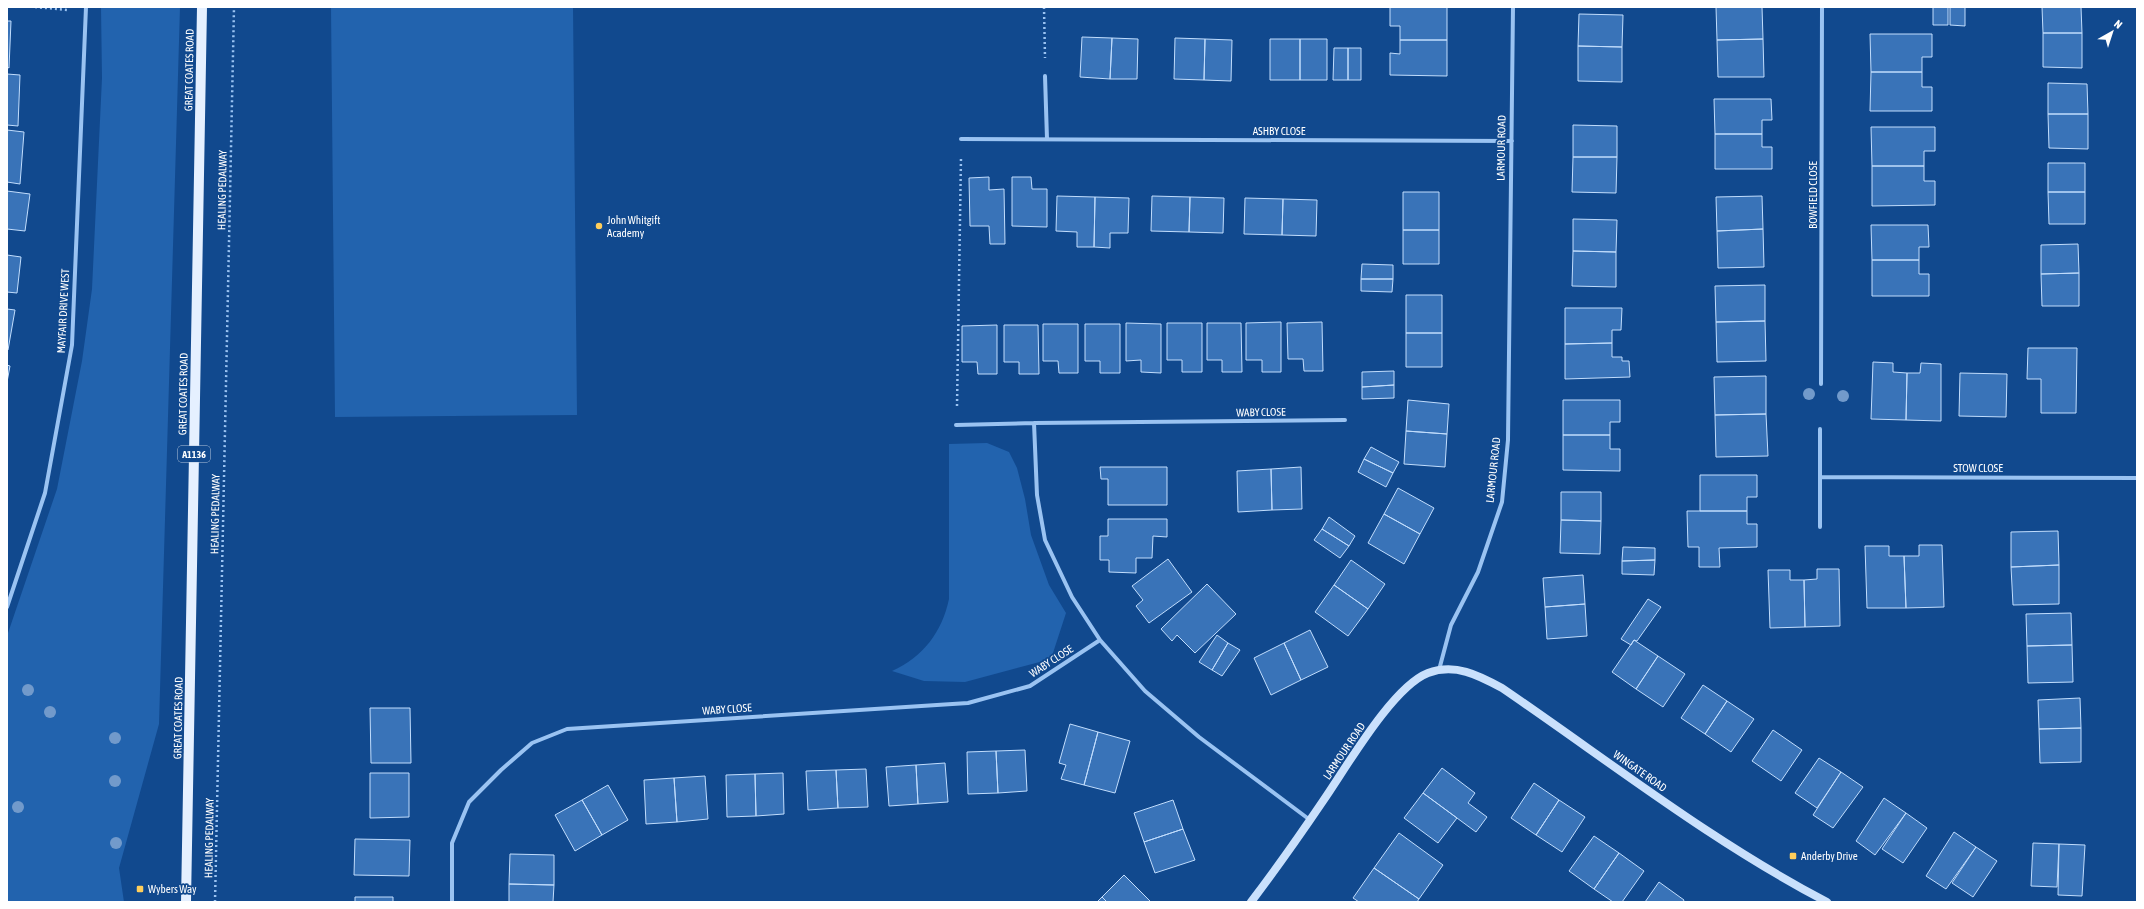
<svg xmlns="http://www.w3.org/2000/svg" width="2144" height="909" font-family="'Asap Condensed',sans-serif">
	<style>
		.green { fill: #2263ae }
		.building { fill: #3973b8; stroke: #c1ddfd }
		.lines { fill: none; stroke-linecap: round; stroke-linejoin: round }
		.path { stroke: #9ac3f2; stroke-width: 2.5; stroke-dasharray: 2 3; stroke-linecap: butt }
		.street { stroke: #9ac3f2; stroke-width: 4 }
		.secondary { stroke: #c9e0fc; stroke-width: 8 }
		.primary { stroke: #e5f0ff; stroke-width: 10 }
		.tree { fill: #729acb }
		.poi-dot { fill: #ffce5b; stroke: #11498e; stroke-width: 1.5 }
		.labels { text-anchor: middle; stroke-width: 3.5; stroke-linejoin: round; paint-order: stroke }
		.shield { fill: #11498e; stroke: #b8c8dd; stroke-width: 1 }
		.shield-label { font-size: 10px; font-weight: bold; fill: #fff }
		.street-label { font-size: 11px; fill: #fff; stroke: #11498e }
		.poi-label { font-size: 11px; fill: #fff; stroke: #11498e; text-anchor: start }
	</style>
	<rect width="100%" height="100%" fill="#11498e"/>
	<path class="green" d="M101 7H180L159 724 119 868 124 902H7V636L57 489 82 361 92 289 102 78Z
		M331 7H573L577 415 335 417Z
		M987 443 1009 452 1017 468 1025 499 1031 535 1049 585 1066 613 1051 659 965 682 924 681 892 671C923 657 942 632 949 599V444Z"/>
	<path class="building" d="M1390 7H1447V40H1400V26H1390Z
		M1716 7H1762L1763 39 1717 40Z
		M1933 7H1948V25H1933Z
		M1950 7H1965V26L1950 25Z
		M2042 7H2081L2082 33H2043Z
		M1579 14 1623 15 1622 47 1578 46Z
		M7 21H11L9 68 7 67Z
		M2043 33H2082V68L2043 67Z
		M1870 34H1932V57H1922V72H1871Z
		M1082 37 1112 38 1110 79 1080 77Z
		M1112 38 1138 39 1137 79H1110Z
		M1175 38 1205 39 1204 80 1174 79Z
		M1205 39 1232 40 1231 81 1204 80Z
		M1270 39H1300V80H1270Z
		M1300 39H1327V80H1300Z
		M1763 39 1764 77H1718L1717 40Z
		M1400 40H1447V76L1390 75V53L1400 54Z
		M1578 46 1622 47V82L1578 81Z
		M1334 48H1348V80H1333Z
		M1348 48H1361V80H1348Z
		M1871 72H1922V87H1932V111H1870Z
		M7 74 20 75 18 126 7 125Z
		M2048 83 2087 84 2088 114H2048Z
		M1714 99H1771L1772 120H1762V134H1715Z
		M2048 114H2088V149L2049 148Z
		M1573 125 1617 126V157H1573Z
		M1871 127H1935V151H1924V166H1872Z
		M7 130 24 132 20 184 7 182Z
		M1715 134H1762V147H1772V169H1715Z
		M1573 157H1617L1616 193 1572 192Z
		M2048 163H2085V192H2048Z
		M1872 166H1924V181H1935V205L1872 206Z
		M989 177V190L1004 189 1005 244H990L989 226H970L969 178Z
		M1012 177H1031L1032 189H1047V227L1012 226Z
		M7 191 30 194 25 231 7 229Z
		M1403 192H1439V230H1403Z
		M2048 192H2085V224H2049Z
		M1057 196 1095 197 1094 247H1077V232L1056 231Z
		M1152 196 1190 197 1189 232 1151 231Z
		M1762 196 1763 229 1717 231 1716 197Z
		M1095 197 1129 198 1128 233H1110V248L1094 247Z
		M1190 197 1224 198 1223 233 1189 232Z
		M1245 198 1283 199 1282 235 1244 234Z
		M1283 199 1317 200 1316 236 1282 235Z
		M1573 219 1617 220 1616 252 1573 251Z
		M1871 225H1928L1929 247H1919V260H1872Z
		M1763 229 1764 267 1718 268 1717 231Z
		M1403 230H1439V264H1403Z
		M2078 244 2079 273 2041 274V245Z
		M1573 251 1616 252V287L1572 286Z
		M7 255 21 257 17 293 7 292Z
		M1872 260H1919V274H1929V296H1872Z
		M1362 264 1393 265V279H1361Z
		M2079 273V306H2042L2041 274Z
		M1361 279H1393L1392 292 1361 291Z
		M1765 285V321L1716 322 1715 286Z
		M1406 295H1442V333H1406Z
		M1565 308H1622L1621 330H1612V343L1565 344Z
		M7 309 15 310 8 350 7 349Z
		M1765 321 1766 361 1717 362 1716 322Z
		M1281 322V372H1262V360H1246V323Z
		M1322 322 1323 371H1304L1303 359H1288L1287 323Z
		M1126 323 1161 324V373L1141 372V360L1126 361Z
		M1167 323H1202V372H1182V360H1167Z
		M1207 323H1241L1242 372H1222V360H1207Z
		M1043 324H1078V373H1059L1058 361H1043Z
		M1085 324H1120V373H1100V361H1085Z
		M997 325V374H978L977 362H962V326Z
		M1004 325H1038L1039 374H1019V362H1004Z
		M1406 333H1442V367H1406Z
		M1612 343V357H1622V361H1629L1630 377 1565 379V344Z
		M2028 348H2077L2076 413H2041V379H2027Z
		M1873 362 1893 363V372L1907 373 1906 420 1871 419Z
		M1921 363 1941 364V421L1906 420 1907 373H1920Z
		M7 365 10 366 7 382Z
		M1394 371V385L1362 387V372Z
		M1960 373 2007 374 2006 417 1959 416Z
		M1766 376V414L1715 415 1714 377Z
		M1394 385V398L1362 399V387Z
		M1408 400 1449 404 1447 434 1406 431Z
		M1563 400H1620V422H1610V435H1563Z
		M1766 414 1768 456 1716 457 1715 415Z
		M1406 431 1447 434 1445 467 1404 464Z
		M1563 435H1610V449H1620V471L1563 470Z
		M1371 447 1399 462 1393 473 1364 459Z
		M1364 459 1393 473 1386 487 1358 472Z
		M1100 467H1167V505H1108V479H1101Z
		M1301 467 1302 509 1272 510 1271 469Z
		M1271 469 1272 510 1238 512 1237 471Z
		M1700 475H1757V497H1747V511H1700Z
		M1398 488 1434 508 1420 534 1384 514Z
		M1561 492H1601V521L1561 520Z
		M1687 511H1747V524H1757V547L1719 548 1720 567H1699V547H1688Z
		M1384 514 1420 534 1404 564 1368 543Z
		M1329 517 1355 536 1349 546 1322 529Z
		M1108 519H1167V537L1153 536 1152 558H1136V573L1109 572V560H1100V536H1108Z
		M1561 520 1601 521 1600 554 1560 553Z
		M1322 529 1349 546 1340 558 1314 540Z
		M2058 531 2059 565 2011 567V532Z
		M1919 545H1942L1944 607 1906 608 1904 556H1919Z
		M1865 546H1889V556H1904L1906 608H1867Z
		M1623 547 1655 548V560L1622 561Z
		M1168 559 1192 592 1149 623 1136 606 1143 600 1132 586Z
		M1351 560 1385 584 1368 609 1334 585Z
		M1655 560 1654 575 1622 574V561Z
		M2059 565V604L2013 605 2011 567Z
		M1817 569H1839L1840 626 1805 627 1804 580 1817 579Z
		M1768 570H1790V580H1804L1805 627 1770 628Z
		M1583 575 1585 604 1545 607 1543 578Z
		M1207 584 1236 614 1195 653 1177 635 1172 641 1161 629Z
		M1334 585 1368 609 1348 636 1315 612Z
		M1648 599 1661 607 1637 641 1634 640 1631 645 1621 639Z
		M1585 604 1587 636 1547 639 1545 607Z
		M2071 613 2072 645 2027 646 2026 614Z
		M1310 630 1328 667 1301 680 1284 643Z
		M1217 635 1228 643 1212 670 1199 662Z
		M1634 640 1658 656 1636 689 1612 672Z
		M1228 643 1240 650 1222 676 1212 670Z
		M1284 643 1301 680 1271 695 1254 658Z
		M2072 645 2073 682 2028 683 2027 646Z
		M1658 656 1685 674 1663 707 1636 689Z
		M1703 685 1727 701 1705 734 1681 718Z
		M2080 698 2081 728 2039 729 2038 700Z
		M1727 701 1754 719 1731 752 1705 734Z
		M370 708H410L411 763H371Z
		M1070 724 1098 732 1084 785 1061 779 1066 765 1059 763Z
		M2081 728V762L2040 763 2039 729Z
		M1773 730 1802 750 1781 781 1752 761Z
		M1098 732 1130 741 1115 793 1084 785Z
		M1025 750 1027 791 998 793 996 751Z
		M996 751 998 793 968 794 967 752Z
		M1819 758 1841 772 1817 808 1795 793Z
		M945 763 948 802 918 804 916 765Z
		M916 765 918 804 889 806 886 767Z
		M1442 768 1475 793 1468 803 1487 817 1476 832 1423 793Z
		M866 769 868 807 838 808 836 770Z
		M836 770 838 808 808 810 806 771Z
		M1841 772 1863 787 1833 828 1813 815Z
		M370 773H409V817L370 818Z
		M783 773 784 814 756 816 755 774Z
		M755 774 756 816 727 817 726 775Z
		M705 776 708 819 677 822 674 778Z
		M674 778 677 822 646 824 644 780Z
		M1534 783 1559 800 1536 835 1511 818Z
		M608 785 628 820 602 835 582 800Z
		M1423 793 1457 818 1438 843 1404 818Z
		M1884 798 1906 813 1875 855 1856 841Z
		M582 800 602 835 575 851 555 815Z
		M1173 800 1183 829 1144 842 1134 813Z
		M1559 800 1585 817 1562 852 1536 835Z
		M1906 813 1927 828 1903 863 1882 849Z
		M1183 829 1195 860 1155 873 1144 842Z
		M1954 832 1976 847 1946 889 1926 876Z
		M1399 833 1443 865 1419 899 1374 868Z
		M1594 836 1619 853 1594 889 1569 871Z
		M355 839 410 840 409 876 354 875Z
		M2033 843 2059 844 2057 887 2031 886Z
		M2059 844 2085 845 2082 896 2058 895Z
		M1976 847 1997 861 1973 897 1952 883Z
		M1619 853 1644 871 1622 902H1613L1594 889Z
		M510 854 554 855V885L509 884Z
		M1374 868 1419 899 1417 902H1359L1353 898Z
		M1124 875 1151 902H1107L1102 897Z
		M1659 882 1684 900 1683 902H1645Z
		M509 884 554 885 553 902H509Z
		M355 897H393V902H355Z
		M1102 897 1107 902H1097Z"/>
	<g class="lines">
		<path class="path" d="M35 7 68 10
			M1044 7 1045 58
			M957 406 961 157
			M215 902 234 7"/>
		<path class="street" d="M1045 76 1047 139
			M961 139 1512 141
			M1821 384 1822 7
			M956 425 1034 423
			M1820 429V527
			M1820 477 2137 478
			M7 607 45 493 72 345 86 7
			M1439 670 1451 625 1478 572 1502 502 1508 440 1513 7
			M1310 820 1199 737 1145 691 1100 640 1072 597 1045 540 1037 495 1034 423 1345 420
			M452 902V843L469 802 501 770 532 743 567 729 968 703 1030 686 1100 640"/>
		<path class="secondary" d="M1251 902C1276 869 1300 835 1323 801 1346 768 1392 687 1428 673 1455 663 1478 675 1502 688 1609 761 1712 842 1827 902"/>
		<path class="primary" d="M186 902 202 7"/>
	</g>
	<g class="tree">
		<circle cx="1809" cy="394" r="6"/>
		<circle cx="1843" cy="396" r="6"/>
		<circle cx="28" cy="690" r="6"/>
		<circle cx="50" cy="712" r="6"/>
		<circle cx="115" cy="738" r="6"/>
		<circle cx="115" cy="781" r="6"/>
		<circle cx="18" cy="807" r="6"/>
		<circle cx="116" cy="843" r="6"/>
	</g>
	<g class="poi-dot">
		<circle cx="599" cy="226" r="4"/>
		<rect x="1789" y="852" width="8" height="8" rx="2"/>
		<rect x="136" y="885" width="8" height="8" rx="2"/>
	</g>
	<g class="labels">
		<rect class="shield" x="178" y="446" width="32" height="16" rx="3"/>
		<g class="shield-label">
			<text x="194" y="458">A1136</text>
		</g>
		<g class="street-label">
			<text transform="translate(189 70) rotate(-89)" y="4">GREAT COATES ROAD</text>
			<text x="1279" y="135">ASHBY CLOSE</text>
			<text transform="translate(1501 148) rotate(-89)" y="4">LARMOUR ROAD</text>
			<text transform="translate(222 190) rotate(-89)" y="4">HEALING PEDALWAY</text>
			<text transform="translate(1813 195) rotate(-90)" y="4">BOWFIELD CLOSE</text>
			<text transform="translate(63 311) rotate(-87)" y="4">MAYFAIR DRIVE WEST</text>
			<text transform="translate(183 394) rotate(-89)" y="4">GREAT COATES ROAD</text>
			<text transform="translate(1261 412) rotate(-1)" y="4">WABY CLOSE</text>
			<text x="1978" y="472">STOW CLOSE</text>
			<text transform="translate(1493 470) rotate(-84)" y="4">LARMOUR ROAD</text>
			<text transform="translate(215 514) rotate(-89)" y="4">HEALING PEDALWAY</text>
			<text transform="translate(1051 661) rotate(-33)" y="4">WABY CLOSE</text>
			<text transform="translate(727 709) rotate(-4)" y="4">WABY CLOSE</text>
			<text transform="translate(178 718) rotate(-89)" y="4">GREAT COATES ROAD</text>
			<text transform="translate(1344 751) rotate(-56)" y="4">LARMOUR ROAD</text>
			<text transform="translate(1640 771) rotate(35)" y="4">WINGATE ROAD</text>
			<text transform="translate(209 838) rotate(-89)" y="4">HEALING PEDALWAY</text>
		</g>
		<g class="poi-label">
			<text x="607" y="224">John Whitgift<tspan x="607" dy="13">Academy</tspan></text>
			<text x="1801" y="860">Anderby Drive</text>
			<text x="148" y="893">Wybers Way</text>
		</g>
	</g>
	<rect width="2144" height="909" fill="none" stroke="#ffffff" stroke-width="16"/>
	<g transform="translate(2112 32) rotate(39)" stroke="#11498e" stroke-width="3" paint-order="stroke">
	<path d="M0-3L7 15L0 10L-7 15Z" fill="#ffffff"/>
	<text y="-6" font-size="11" font-weight="bold" text-anchor="middle" fill="#ffffff">N</text>
	</g>
</svg>
